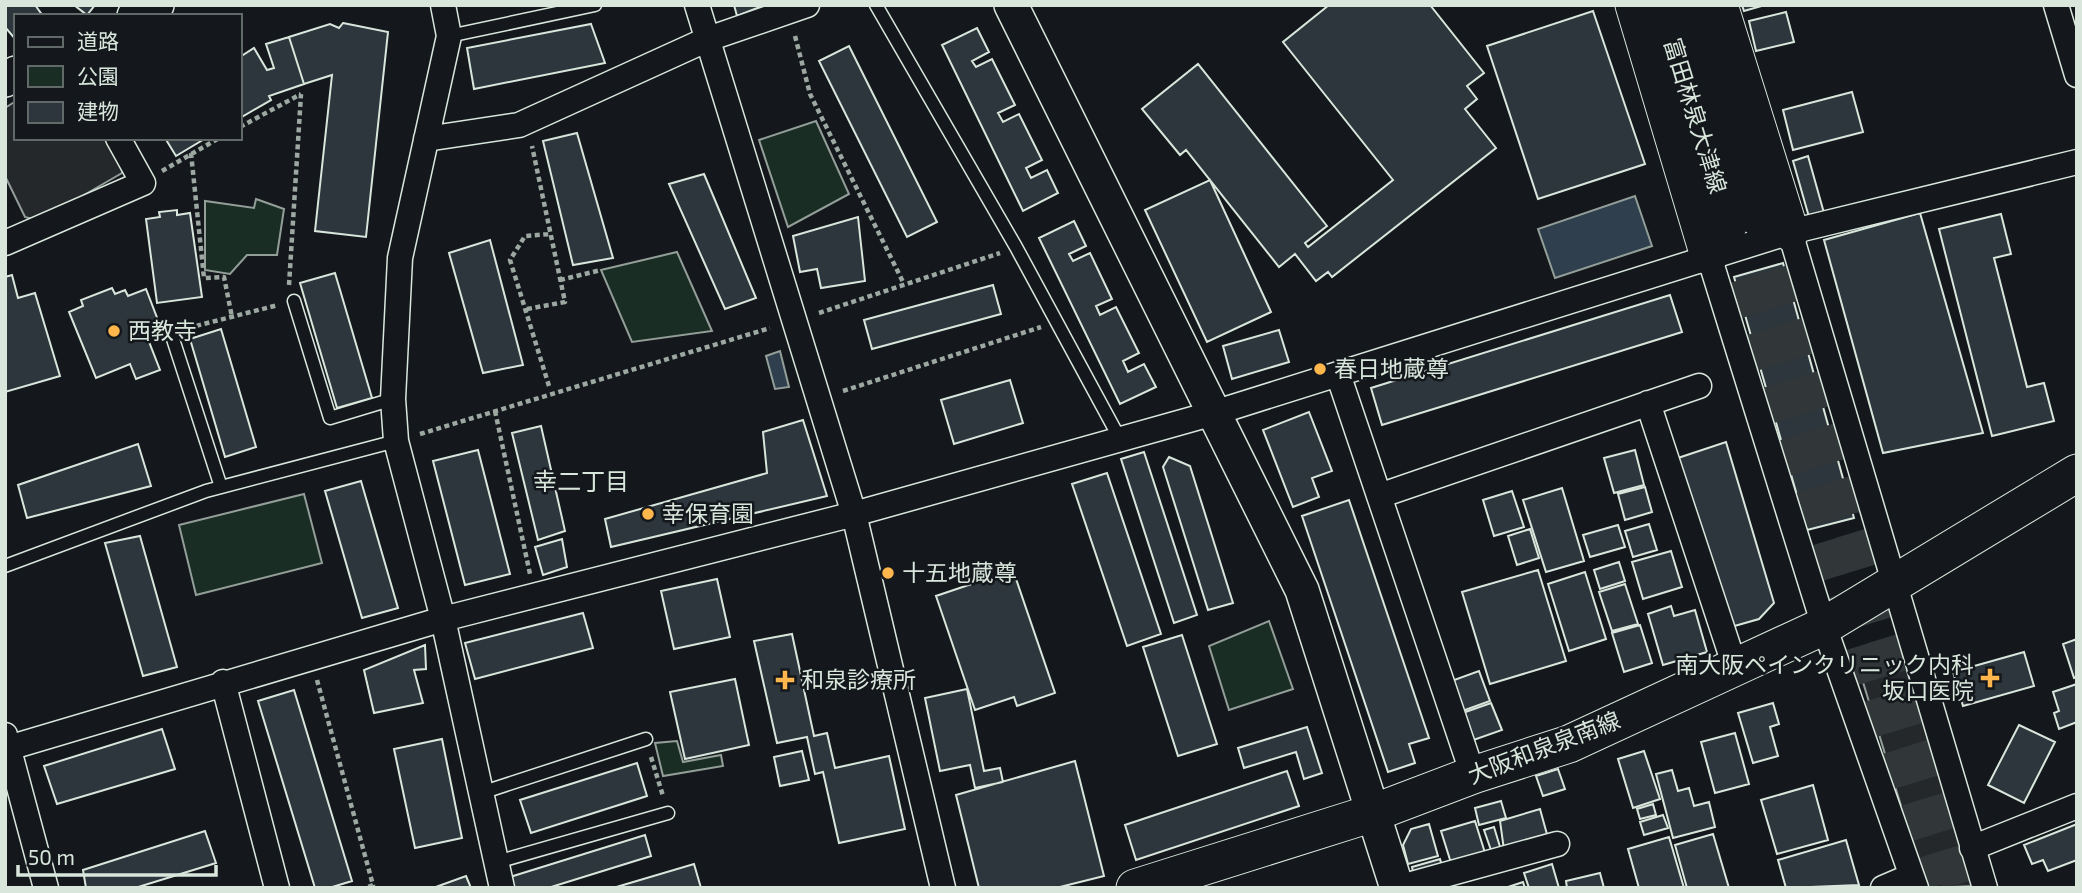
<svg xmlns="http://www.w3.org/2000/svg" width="2082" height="893" font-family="'Exo 2','Noto Sans JP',sans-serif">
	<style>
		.green { fill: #1a2d24; stroke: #939e99; stroke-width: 2 }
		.parking { fill: #24282b; stroke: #939e99; stroke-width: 2 }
		.water { fill: #2f3f4d; stroke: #939e99; stroke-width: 2 }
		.building { fill: #2c363c; stroke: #d8e6dc; stroke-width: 2 }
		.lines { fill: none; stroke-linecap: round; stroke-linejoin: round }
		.primary-tunnel { stroke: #313739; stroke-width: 37; stroke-dasharray: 37 18; stroke-linecap: butt }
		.lane-casing { stroke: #d8e6dc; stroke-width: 15 }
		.street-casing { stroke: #d8e6dc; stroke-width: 27 }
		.secondary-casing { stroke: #d8e6dc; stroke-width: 36 }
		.primary-casing { stroke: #d8e6dc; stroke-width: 39 }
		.path { stroke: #9da8a2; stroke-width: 4.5; stroke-dasharray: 5 3.5; stroke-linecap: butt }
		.lane { stroke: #14181c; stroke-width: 12 }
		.street { stroke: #14181c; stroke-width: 24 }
		.secondary { stroke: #14181c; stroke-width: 33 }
		.primary { stroke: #14181c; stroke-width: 37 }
		.poi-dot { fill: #ffb74d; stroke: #14181c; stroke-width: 2.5 }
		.labels { text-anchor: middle; stroke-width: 5; stroke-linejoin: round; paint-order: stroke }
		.street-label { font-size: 23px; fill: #d8e6dc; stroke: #14181c }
		.poi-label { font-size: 23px; fill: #d8e6dc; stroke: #14181c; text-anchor: start }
		.neighbourhood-label { font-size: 24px; fill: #d8e6dc; stroke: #14181c }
	</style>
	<rect width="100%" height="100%" fill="#14181c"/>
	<path class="green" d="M816 121 849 194 788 227 759 140Z
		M256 199 284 209 277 255H247L230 274 205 270V201L254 208Z
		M677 252 712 331 632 342 601 270Z
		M304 494 322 563 196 595 179 525Z
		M1269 621 1293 689 1229 710 1209 646Z
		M677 741 683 762 721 755 723 766 663 776 655 743Z"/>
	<path class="parking" d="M16 101V138H104L122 167V173L39 221 25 217 5 176V108Z
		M1902 655 1974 886 1930 888 1918 861 1862 679Z"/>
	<path class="water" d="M1635 196 1652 246 1555 278 1538 229Z
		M780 351 789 387 775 389 766 356Z"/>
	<path class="building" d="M5 5H35L43 16H16V40L5 27Z
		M74 5H95L87 15Z
		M734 5H765L737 16Z
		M1329 5H1430L1484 73 1467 86 1477 99 1465 109 1496 148 1332 277 1328 272 1316 281 1295 254 1279 267 1186 150 1180 155 1142 109 1198 64 1327 226 1305 243 1308 247 1393 180 1283 42Z
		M1742 5H1765L1744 11Z
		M1593 11 1645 164 1538 199 1487 46Z
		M1786 12 1794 42 1756 51 1749 21Z
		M343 23 388 32 366 237 315 231 332 75 304 84 289 37 330 24 339 28Z
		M591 24 605 63 474 89 467 48Z
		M977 28 989 52 972 61 976 67 992 59 1015 105 998 113 1003 122 1019 114 1042 160 1026 168 1031 178 1047 170 1058 193 1023 211 942 45Z
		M289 37 304 84 269 96 271 100 240 118V57L254 48 267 70 274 68 266 44Z
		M849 46 937 222 907 237 819 61Z
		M1852 92 1863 132 1793 150 1783 110Z
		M577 133 613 258 573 265 543 141Z
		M165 138H206L176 156Z
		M1808 156 1824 213 1809 217 1793 161Z
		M704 174 756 298 725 309 669 184Z
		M1210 180 1271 312 1207 342 1145 210Z
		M177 210V215L190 213 202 297 157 303 146 219 160 217 159 212Z
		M1920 213 1983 433 1883 453 1824 240Z
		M2001 214 2011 254 1994 258 2027 387 2044 383 2054 421 1992 436 1939 229Z
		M858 217 865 281 821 288 817 269 800 272 793 236Z
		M1074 221 1086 246 1069 254 1073 261 1090 253 1112 299 1096 306 1100 315 1116 307 1139 353 1123 361 1128 372 1144 364 1156 387 1120 404 1039 238Z
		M490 240 523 365 483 373 449 253Z
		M1783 263 1854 518 1807 530 1734 277Z
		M335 273 372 398 337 408 300 283Z
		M12 275 18 298 35 293 60 376 5 392V277Z
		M993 285 1001 314 872 349 864 320Z
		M112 288 115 294 125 290 128 296 146 289 161 328 146 334 160 370 136 379 130 364 96 378 69 312 83 306 81 300Z
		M1670 295 1682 332 1382 425 1371 388Z
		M221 329 256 447 225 457 190 339Z
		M1279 330 1289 362 1232 379 1223 346Z
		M1010 380 1023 423 954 444 941 400Z
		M1309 412 1332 471 1312 478 1319 497 1293 507 1263 430Z
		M803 420 827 496 611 547 605 519 767 473 763 432Z
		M541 426 565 531 538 540 512 433Z
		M1726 442 1774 603 1759 619 1731 627 1678 458Z
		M138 444 151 486 27 518 18 485Z
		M478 450 510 574 465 585 433 461Z
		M1635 450 1644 485 1614 493 1604 458Z
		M1144 452 1197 615 1174 623 1121 459Z
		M1169 457 1190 466 1233 603 1208 610 1163 467Z
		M1107 473 1161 634 1127 646 1072 484Z
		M361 481 398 608 362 618 325 491Z
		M1645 487 1652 512 1625 520 1618 494Z
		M1562 488 1584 561 1546 572 1523 500Z
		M1512 491 1524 527 1494 536 1483 500Z
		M1349 500 1429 738 1409 744 1415 763 1388 772 1302 516Z
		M1649 524 1657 550 1633 557 1625 531Z
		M1618 525 1625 547 1590 557 1583 535Z
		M1530 529 1539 558 1517 565 1508 536Z
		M140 536 177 667 143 676 105 543Z
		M562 539 567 567 543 575 535 547Z
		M1671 551 1682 587 1643 599 1632 562Z
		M1619 562 1625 581 1600 589 1594 570Z
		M1013 570 1055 693 1017 706 1014 697 975 710 936 596Z
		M1538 570 1566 661 1490 684 1462 592Z
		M1585 572 1606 639 1569 651 1548 584Z
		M717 579 730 637 674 649 661 591Z
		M1625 584 1638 624 1612 631 1599 592Z
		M1671 606 1674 616 1695 610 1707 652 1663 665 1648 614Z
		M583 613 593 648 475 679 465 643Z
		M1640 625 1652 663 1624 672 1612 633Z
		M792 634 814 736 827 733 835 768 889 756 905 829 839 843 823 772 815 774 807 737 777 743 754 641Z
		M1182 635 1217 744 1178 756 1143 647Z
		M2077 639V677L2074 678 2063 644Z
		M425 645 426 669 414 670 423 703 374 713 364 670Z
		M2024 652 2034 686 1963 706 1953 672Z
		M1479 671 1490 701 1454 714 1443 684Z
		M735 679 749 745 685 759 670 692Z
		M2077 684V722L2059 729 2054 713 2059 711 2053 692Z
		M967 689 984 771 1000 768 1003 782 975 788 970 765 940 771 925 698Z
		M294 690 352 881 329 888H315L258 701Z
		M1491 703 1502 730 1465 743 1454 716Z
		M1773 703 1779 724 1770 727 1778 756 1753 763 1738 713Z
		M2019 725 2055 742 2024 803 1988 785Z
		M1307 727 1322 773 1304 779 1296 752 1244 768 1238 748Z
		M162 729 175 769 57 804 44 766Z
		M1735 733 1749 784 1715 793 1701 742Z
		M442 739 462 838 415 848 394 749Z
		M802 751 809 780 780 786 774 757Z
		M1644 751 1660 799 1633 808 1618 759Z
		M1075 761 1104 876 1056 888H979L956 795Z
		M637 763 647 796 531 833 520 800Z
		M1558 769 1565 789 1543 796 1536 776Z
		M1672 770 1678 791 1689 788 1694 806 1709 802 1715 827 1673 838 1656 774Z
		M1287 771 1299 806 1136 860 1125 825Z
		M1813 785 1828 840 1777 854 1761 800Z
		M1501 801 1506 818 1479 825 1475 808Z
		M1653 804 1656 815 1640 819 1637 809Z
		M1540 809 1548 838 1504 850 1500 821Z
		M1663 815 1668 828 1644 835 1640 822Z
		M1475 821 1486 856 1452 866 1441 831Z
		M1429 824 1438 856 1408 864 1403 845 1411 829Z
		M2077 824V860L2048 871 2043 860 2032 864 2024 845Z
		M1494 827 1501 850 1492 853 1484 830Z
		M205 831 216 863 135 888H86L83 870Z
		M1713 834 1729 888H1687L1675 845Z
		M645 835 651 856 548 888H513L510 877Z
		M1669 837 1684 888H1639L1628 849Z
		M1846 840 1859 885 1786 888 1778 860Z
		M1440 859 1444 873 1415 881 1412 867Z
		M694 864 701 888H613Z
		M1552 864 1559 888H1529L1524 873Z
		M1600 873 1604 888H1567L1566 881Z
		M466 876 471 888H433Z
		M1523 882 1525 888H1505Z"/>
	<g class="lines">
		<path class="primary-tunnel" d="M1757 217 1961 888
			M1728 226 1930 888"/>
		<g class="lane-casing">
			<path id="lane" d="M876 5 1016 247 1120 439
				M449 36 595 5
				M294 301 330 418 393 399
				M171 333 221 487
				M5 566 206 491 396 441
				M481 793 646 739
				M497 862 668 813"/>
		</g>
		<g class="street-casing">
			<path id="street" d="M443 5 449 36 400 258 393 399 396 441 443 619 502 888
				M697 5 854 514 943 888
				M2056 5 2077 75
				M426 139 519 125 708 39 807 5
				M1790 232 1985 888
				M5 243 143 183 118 138
				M1709 256 1824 626 1916 888
				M1338 374 1473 775
				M1648 403 1735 667
				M1379 496 1699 386
				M223 682 277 888
				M5 735 46 888
				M5 749 443 619 854 514 1214 413 1790 232 2077 162
				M1972 848 2077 806
				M1397 888 1557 844
				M1883 888 1911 876"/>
		</g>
		<g class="secondary-casing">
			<path id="secondary" d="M1011 5 1302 590 1397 888
				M134 16 157 5
				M5 80 16 73"/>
		</g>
		<g class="primary-casing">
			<path id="primary" d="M1634 5 1709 256
				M1661 5 1728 226
				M1691 5 1757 217
				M1719 5 1790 232
				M1135 888 1373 813 1473 775 1569 744 1824 626 2077 473"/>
		</g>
		<path class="path" d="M795 36 810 94 904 284
			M240 127 301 94
			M191 153 204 278 224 277 232 317
			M162 171 219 138
			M560 280 601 270
			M289 285 301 94
			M527 309 565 302 532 146
			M819 313 1000 253
			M188 328 278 305
			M549 386 510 260 525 236 550 234
			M843 391 1041 327
			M495 411 530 574
			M420 434 770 328
			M317 680 373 885 365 888
			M651 757 663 796"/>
		<use href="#lane" class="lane"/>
		<use href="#street" class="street"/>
		<use href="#secondary" class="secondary"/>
		<use href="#primary" class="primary"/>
	</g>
	<g class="poi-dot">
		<circle cx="114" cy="331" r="7"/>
		<circle cx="1320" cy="369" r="7"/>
		<circle cx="648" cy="514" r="7"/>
		<circle cx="888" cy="573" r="7"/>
		<path d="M1986.5 667.5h7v7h7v7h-7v7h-7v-7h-7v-7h7z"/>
		<path d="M781.5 669.5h7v7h7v7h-7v7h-7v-7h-7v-7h7z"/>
	</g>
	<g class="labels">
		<g class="street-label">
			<text transform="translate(1695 116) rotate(73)" y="8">富田林泉大津線</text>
			<text transform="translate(1544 748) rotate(-21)" y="8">大阪和泉泉南線</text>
		</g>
		<g class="poi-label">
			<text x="128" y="339">西教寺</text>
			<text x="1334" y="377">春日地蔵尊</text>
			<text x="662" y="522">幸保育園</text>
			<text x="902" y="581">十五地蔵尊</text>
			<text x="1974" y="673" text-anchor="end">南大阪ペインクリニック内科<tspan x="1974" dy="26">坂口医院</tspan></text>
			<text x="801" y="688">和泉診療所</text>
		</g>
		<g class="neighbourhood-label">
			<text x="581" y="490">幸二丁目</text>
		</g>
	</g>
	<rect width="2082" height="893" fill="none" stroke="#d8e6dc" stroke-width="14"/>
	<rect x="14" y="14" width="228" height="126" fill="#14181c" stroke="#626a69" stroke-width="2"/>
	<rect x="28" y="37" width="35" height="10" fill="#14181c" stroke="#626a69" stroke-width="2"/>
	<text x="77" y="49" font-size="21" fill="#d8e6dc">道路</text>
	<rect x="28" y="66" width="35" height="21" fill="#1a2d24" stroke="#626a69" stroke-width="2"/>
	<text x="77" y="84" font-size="21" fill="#d8e6dc">公園</text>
	<rect x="28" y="102" width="35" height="21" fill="#2c363c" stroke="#626a69" stroke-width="2"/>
	<text x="77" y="119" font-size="21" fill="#d8e6dc">建物</text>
	<path d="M18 865v10h198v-10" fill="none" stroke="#d8e6dc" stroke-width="3.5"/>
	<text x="28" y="865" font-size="21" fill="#d8e6dc" stroke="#14181c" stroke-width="5" paint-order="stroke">50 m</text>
</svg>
